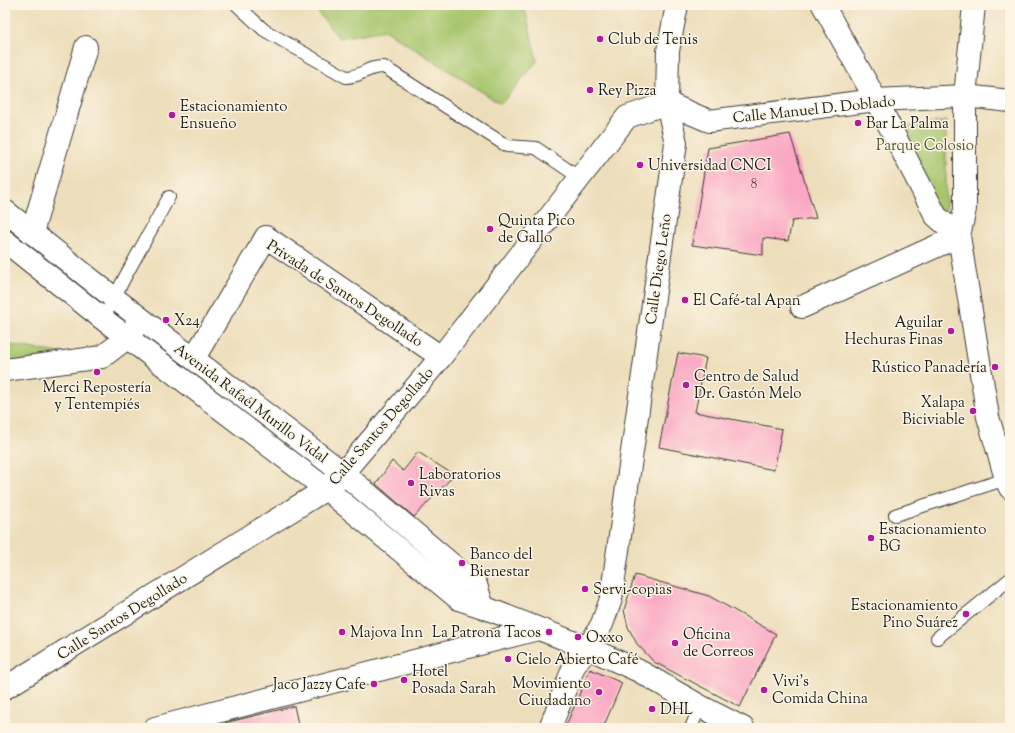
<svg xmlns="http://www.w3.org/2000/svg" width="1015" height="733" font-family="'Sorts Mill Goudy',serif">
	<style>
		.green { fill: #a7c66d; stroke: #627144 }
		.building { fill: #faa7c3 }
		.lines { fill: none; stroke-linecap: round; stroke-linejoin: round }
		.lane-casing { stroke: #3b3934; stroke-width: 14 }
		.street-casing { stroke: #3b3934; stroke-width: 24 }
		.secondary-casing { stroke: #3b3934; stroke-width: 24 }
		.lane { stroke: #fff; stroke-width: 12 }
		.street { stroke: #fff; stroke-width: 22 }
		.secondary { stroke: #fff; stroke-width: 22 }
		.poi-dot { fill: #b5179e; stroke: #fcf5e5; stroke-width: 1.5 }
		.labels { text-anchor: middle; stroke-width: 3; stroke-linejoin: round; paint-order: stroke }
		.number-label { font-size: 13px; fill: #543f46 }
		.poi-label { font-size: 15px; fill: #1c1c1c; stroke: #fcf5e5; text-anchor: start }
		.street-label { font-size: 15px; fill: #1c1c1c; stroke: #fcf5e5 }
		.park-label { font-size: 15px; fill: #4d5838; stroke: #fcf5e5 }
	</style>
	<rect width="100%" height="100%" fill="#fcf5e5"/>
	<filter id="ink" filterUnits="userSpaceOnUse"><feTurbulence type="fractalNoise" baseFrequency=".025" numOctaves="2"/><feDisplacementMap in="SourceGraphic" scale="8" xChannelSelector="R" yChannelSelector="G"/><feConvolveMatrix kernelMatrix="1 2 1 2 8 2 1 2 1" color-interpolation-filters="sRGB"/></filter>
	<filter id="wash" filterUnits="userSpaceOnUse"><feTurbulence type="fractalNoise" baseFrequency=".012" numOctaves="4" result="noise"/><feDisplacementMap in="SourceGraphic" scale="16" xChannelSelector="R" yChannelSelector="G"/><feGaussianBlur stdDeviation="0.9" result="paint"/><feColorMatrix in="noise" values="0 0 0 0 0 0 0 0 0 0 0 0 0 0 0 0 0 1.4 0 .05"/><feComposite in="paint" operator="in"/></filter>
	<g filter="url(#wash)">
		<rect width="100%" height="100%" fill="#eddebb"/>
		<path class="green" d="M312 5H524L537 61 501 104 385 30 339 38Z
			M946 121V224L892 128Z
			M5 344 66 354 5 364Z"/>
		<g id="blocks">
			<path class="building" d="M790 134 816 218 792 221 788 241 763 238V255L692 245 708 148Z
				M678 353 706 358 695 412 782 429 774 470 659 447Z
				M418 452 454 475 414 517 376 484 392 461 403 471Z
				M635 575 709 596 776 634 740 707 654 662 637 644 628 627 624 610Z
				M590 669 622 683 603 728H565Z
				M294 706 299 728H226L225 723Z"/>
		</g>
	</g>
	<g filter="url(#ink)">
		<use href="#blocks" fill-opacity="0" stroke="#3b3934" stroke-width="1"/>
		<g class="lines">
			<g class="lane-casing">
				<path id="lane" d="M237 5 264 30 346 77C362 77 367 66 384 67L507 146 536 148 580 178
					M103 319 125 277 169 197
					M895 515 1006 479
					M937 638 1010 579
					M691 728 700 706"/>
			</g>
			<g class="street-casing">
				<path id="street" d="M974 5 965 96V209L959 236 988 417 1006 479 1010 488
					M32 233 86 47
					M802 307 959 236 936 216 876 100 823 5
					M194 358 266 237 441 357
					M5 370 102 357 127 338 141 319
					M550 728 574 666 588 648"/>
			</g>
			<g class="secondary-casing">
				<path id="secondary" d="M667 103 709 121 876 100 965 96 1010 101
					M5 211 114 298 343 473 476 585 483 607
					M5 241 103 319 326 489 459 599 483 607 588 648 639 671 700 706 743 728
					M588 648 602 624 611 599 676 143 667 103 668 51 677 5
					M5 688 326 489 343 473 441 357 627 117 667 103
					M155 728 538 629"/>
			</g>
			<use href="#lane" class="lane"/>
			<use href="#street" class="street"/>
			<use href="#secondary" class="secondary"/>
		</g>
	</g>
	<g class="poi-dot">
		<circle cx="600" cy="39" r="4"/>
		<circle cx="590" cy="90" r="4"/>
		<circle cx="172" cy="115" r="4"/>
		<circle cx="858" cy="123" r="4"/>
		<circle cx="640" cy="165" r="4"/>
		<circle cx="490" cy="229" r="4"/>
		<circle cx="685" cy="300" r="4"/>
		<circle cx="166" cy="320" r="4"/>
		<circle cx="951" cy="331" r="4"/>
		<circle cx="995" cy="367" r="4"/>
		<circle cx="97" cy="372" r="4"/>
		<circle cx="686" cy="385" r="4"/>
		<circle cx="973" cy="411" r="4"/>
		<circle cx="411" cy="483" r="4"/>
		<circle cx="871" cy="538" r="4"/>
		<circle cx="462" cy="563" r="4"/>
		<circle cx="585" cy="589" r="4"/>
		<circle cx="966" cy="614" r="4"/>
		<circle cx="342" cy="632" r="4"/>
		<circle cx="549" cy="632" r="4"/>
		<circle cx="578" cy="637" r="4"/>
		<circle cx="675" cy="643" r="4"/>
		<circle cx="508" cy="659" r="4"/>
		<circle cx="404" cy="680" r="4"/>
		<circle cx="374" cy="684" r="4"/>
		<circle cx="764" cy="690" r="4"/>
		<circle cx="599" cy="692" r="4"/>
		<circle cx="652" cy="709" r="4"/>
	</g>
	<g class="labels">
		<g class="number-label">
			<text x="754" y="188">8</text>
		</g>
		<g class="poi-label">
			<text x="608" y="44">Club de Tenis</text>
			<text x="598" y="95">Rey Pizza</text>
			<text x="180" y="111">Estacionamiento<tspan x="180" dy="17">Ensueño</tspan></text>
			<text x="866" y="128">Bar La Palma</text>
			<text x="648" y="170">Universidad CNCI</text>
			<text x="498" y="225">Quinta Pico<tspan x="498" dy="17">de Gallo</tspan></text>
			<text x="693" y="305">El Café-tal Apan</text>
			<text x="174" y="325">X24</text>
			<text x="943" y="327" text-anchor="end">Aguilar<tspan x="943" dy="17">Hechuras Finas</tspan></text>
			<text x="987" y="372" text-anchor="end">Rústico Panadería</text>
			<text x="694" y="381">Centro de Salud<tspan x="694" dy="17">Dr. Gastón Melo</tspan></text>
			<text x="97" y="392" text-anchor="middle">Merci Repostería<tspan x="97" dy="17">y Tentempiés</tspan></text>
			<text x="965" y="407" text-anchor="end">Xalapa<tspan x="965" dy="17">Biciviable</tspan></text>
			<text x="419" y="479">Laboratorios<tspan x="419" dy="17">Rivas</tspan></text>
			<text x="879" y="534">Estacionamiento<tspan x="879" dy="17">BG</tspan></text>
			<text x="470" y="559">Banco del<tspan x="470" dy="17">Bienestar</tspan></text>
			<text x="593" y="594">Servi-copias</text>
			<text x="958" y="610" text-anchor="end">Estacionamiento<tspan x="958" dy="17">Pino Suárez</tspan></text>
			<text x="350" y="637">Majova Inn</text>
			<text x="541" y="637" text-anchor="end">La Patrona Tacos</text>
			<text x="683" y="639">Oficina<tspan x="683" dy="17">de Correos</tspan></text>
			<text x="586" y="642">Oxxo</text>
			<text x="516" y="664">Cielo Abierto Café</text>
			<text x="412" y="676">Hotel<tspan x="412" dy="17">Posada Sarah</tspan></text>
			<text x="772" y="686">Vivi's<tspan x="772" dy="17">Comida China</tspan></text>
			<text x="591" y="688" text-anchor="end">Movimiento<tspan x="591" dy="17">Ciudadano</tspan></text>
			<text x="366" y="689" text-anchor="end">Jaco Jazzy Cafe</text>
			<text x="660" y="714">DHL</text>
		</g>
		<g class="street-label">
			<text transform="translate(814 109) rotate(-6)" y="5">Calle Manuel D. Doblado</text>
			<text transform="translate(658 269) rotate(-82)" y="5">Calle Diego Leño</text>
			<text transform="translate(345 293) rotate(33)" y="5">Privada de Santos Degollado</text>
			<text transform="translate(251 403) rotate(37)" y="5">Avenida Rafaél Murillo Vidal</text>
			<text transform="translate(381 426) rotate(-49)" y="5">Calle Santos Degollado</text>
			<text transform="translate(122 616) rotate(-32)" y="5">Calle Santos Degollado</text>
		</g>
		<g class="park-label">
			<text x="925" y="150">Parque Colosio</text>
		</g>
	</g>
	<rect width="1015" height="733" fill="none" stroke="#fcf5e5" stroke-width="20"/>
</svg>
